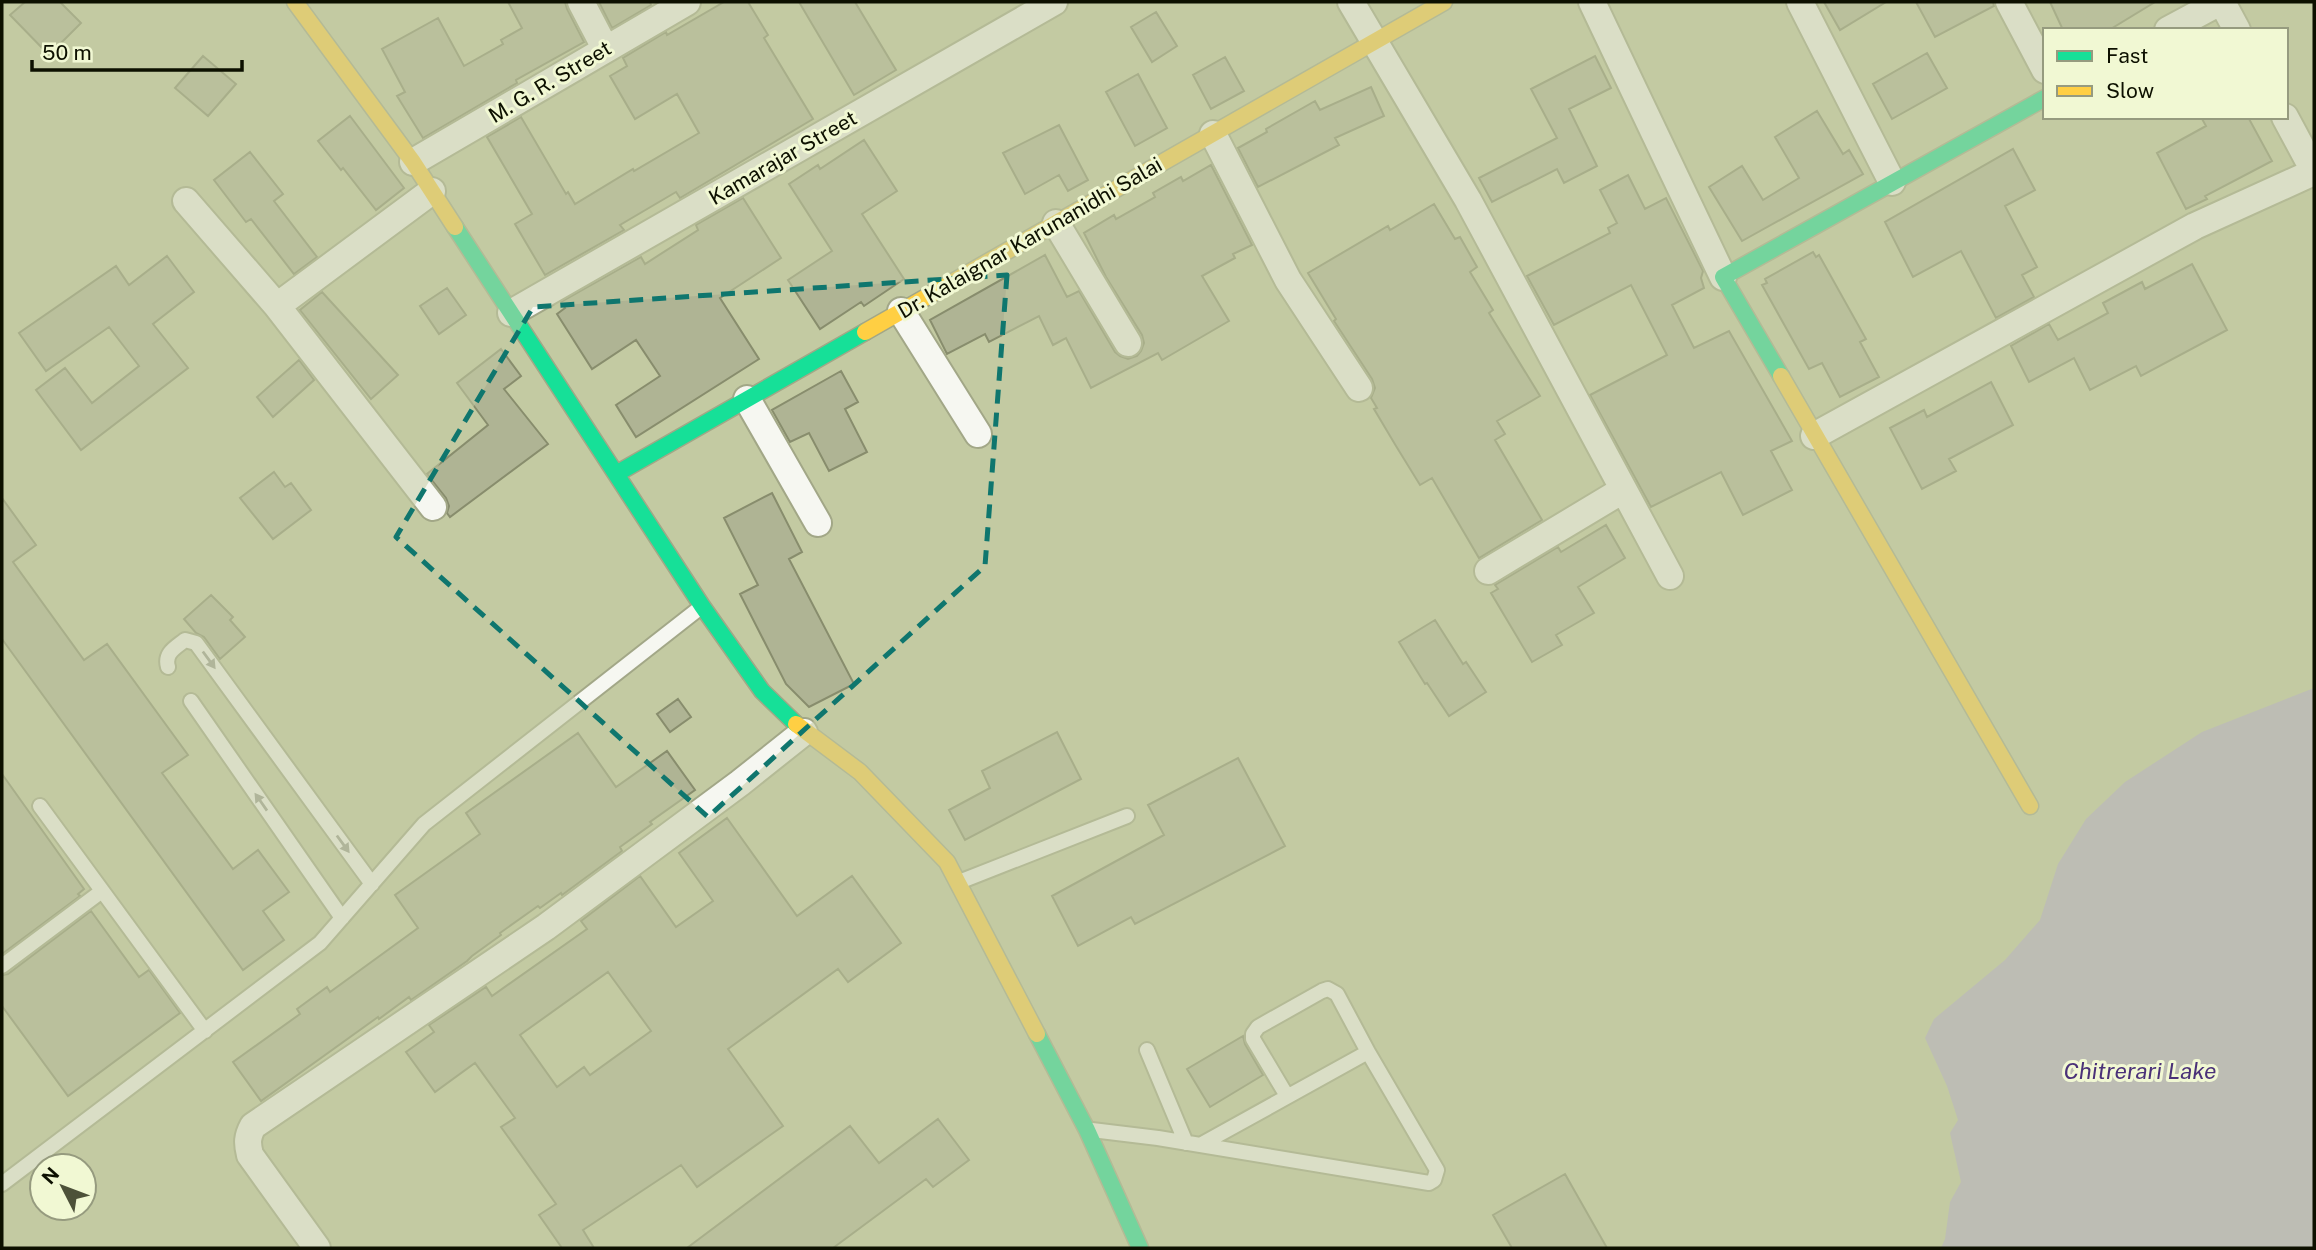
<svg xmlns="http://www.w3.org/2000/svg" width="2316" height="1250" font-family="'Public Sans',sans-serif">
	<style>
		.water { fill: #b6adcb }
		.building { fill: #afb494; stroke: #888d6d; stroke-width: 2; fill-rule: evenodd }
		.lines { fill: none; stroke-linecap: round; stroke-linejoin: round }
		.lane-casing { stroke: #a2a787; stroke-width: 18 }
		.street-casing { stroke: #a2a787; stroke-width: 30 }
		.fast-casing { stroke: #a2a787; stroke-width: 19 }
		.slow-casing { stroke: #a2a787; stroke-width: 19 }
		.lane { stroke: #f6f7f1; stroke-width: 14 }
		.street { stroke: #f6f7f1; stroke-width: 26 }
		.fast { stroke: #16e098; stroke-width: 16 }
		.slow { stroke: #ffcf43; stroke-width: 16 }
		.oneway { fill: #999b91 }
		.marked { fill: none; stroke: #0f766e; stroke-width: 5; stroke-dasharray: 14 9; stroke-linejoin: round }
		.labels { text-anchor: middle; stroke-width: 6; stroke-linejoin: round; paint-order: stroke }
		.street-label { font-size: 21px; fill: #0d1000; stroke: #f1f8d3 }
		.water-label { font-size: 23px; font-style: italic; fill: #4a3178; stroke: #f1f8d3 }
	</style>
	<rect width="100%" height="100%" fill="#c3caa2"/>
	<path class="water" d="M2314 688V1248H1941L1945 1239 1950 1202 1961 1182 1950 1133 1958 1120 1947 1086 1925 1038 1934 1019 2005 960 2040 920 2058 864 2086 819 2125 782 2202 732Z"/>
	<path class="building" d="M25 2H60L81 23 49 55 10 15Z
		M508 2H565L567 9 584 42 516 80 517 83 423 138 397 96 405 92 382 49 438 18 464 66 503 44 501 40 522 28Z
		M599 2H650L651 5 612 28Z
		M724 2H748L768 35 764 38 813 119 680 198 676 192 620 225 624 230 545 275 515 224 532 214 487 137 521 117 566 194 568 192 575 204 633 169 634 171 699 133 677 94 635 119 610 76 627 66 623 58 666 32 667 35Z
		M799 2H855L896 70 854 95Z
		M1824 2H1886L1840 30Z
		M1916 2H1993L1994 6 1935 37Z
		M2050 2H2155L2109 30H2063Z
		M1156 12 1177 46 1152 62 1131 27Z
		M1927 53 1947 88 1892 119 1873 84Z
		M203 56 236 84 208 116 175 88Z
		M1595 56 1611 88 1569 109 1597 166 1564 183 1557 169 1492 202 1479 178 1557 138 1531 89Z
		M1225 57 1244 91 1211 109 1193 75Z
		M1138 74 1167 128 1135 146 1106 92Z
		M1371 87 1384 116 1335 138 1339 145 1258 187 1238 148 1267 132 1266 129 1315 101 1320 110Z
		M1817 111 1843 154 1849 150 1863 174 1742 241 1709 187 1742 166 1763 200 1799 178 1775 137Z
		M350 116 404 188 376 210 343 168 341 170 318 141Z
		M2201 117H2248L2272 161 2205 196 2207 199 2186 209 2157 153 2206 126Z
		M1059 125 1088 180 1068 191 1059 175 1025 194 1003 153Z
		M864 140 897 191 862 214 904 279 864 306 861 302 820 329 788 280 832 251 789 184 818 165 820 169Z
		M2013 149 2035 190 2005 206 2037 267 2022 275 2034 297 1996 318 1961 251 1913 277 1885 222Z
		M250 152 283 194 274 201 317 257 294 274 251 219 246 222 214 180Z
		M1211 165 1252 245 1233 254 1235 258 1202 276 1229 321 1162 360 1158 353 1091 388 1066 338 1053 345 1039 316 989 342 985 334 947 354 930 320 1045 255 1067 297 1079 291 1115 352 1120 356 1128 359 1137 356 1141 351 1144 343 1142 335 1106 277 1084 233 1114 215 1116 219 1155 197 1153 193 1181 177 1183 181Z
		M1628 175 1645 209 1666 198 1703 271 1701 278 1704 288 1672 305 1694 348 1729 331 1792 441 1771 451 1792 490 1743 515 1721 472 1651 507 1590 395 1667 355 1631 285 1554 325 1527 276 1610 233 1608 228 1617 223 1600 190Z
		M743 198 781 258 720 298 759 359 636 437 616 405 660 376 636 340 592 369 557 314 565 308 561 302 641 257 645 264 698 230 696 225Z
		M1434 204 1455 239 1460 237 1477 267 1470 272 1493 310 1489 313 1540 396 1497 421 1505 434 1495 440 1542 520 1479 558 1432 478 1420 485 1396 446 1374 409 1377 408 1371 398 1375 388 1372 379 1334 321 1336 319 1308 273 1388 226 1390 230Z
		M1813 252 1816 257 1819 255 1866 339 1860 342 1879 377 1840 397 1822 363 1809 369 1762 285 1767 283 1765 279Z
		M167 256 194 292 153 324 188 368 81 450 36 390 65 368 92 403 139 366 109 327 46 371 19 333 116 266 129 285Z
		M2192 264 2227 330 2141 376 2136 366 2090 390 2074 358 2029 382 2011 346 2049 324 2058 340 2108 313 2103 303 2142 282 2145 289Z
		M447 288 466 315 439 334 420 306Z
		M322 292 398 375 371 399 300 310Z
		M501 349 521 376 504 389 548 444 450 517 447 513 449 506 446 498 427 474 488 425 457 383Z
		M299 360 314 380 273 417 257 397Z
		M841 371 858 402 845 409 867 452 829 471 809 433 790 442 772 410Z
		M1991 382 2013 425 1949 459 1956 471 1922 489 1890 428 1924 410 1927 417Z
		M274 472 285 487 291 483 311 510 273 539 240 498Z
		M772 493 802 552 789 559 854 684 809 707 786 684 740 594 758 585 724 518Z
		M2 498 36 545 13 562 84 660 107 644 188 755 162 773 233 869 258 850 289 892 263 911 284 940 243 970 2 639Z
		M1606 525 1625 558 1578 587 1594 613 1556 635 1562 645 1532 662 1491 593 1498 589 1495 585 1558 547 1561 552Z
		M211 595 233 617 230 620 245 637 220 659 204 637 196 633 184 619Z
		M1435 620 1463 664 1466 662 1486 692 1449 716 1427 683 1425 684 1399 642Z
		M678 699 691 717 670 732 657 714Z
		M1057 732 1081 779 965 840 949 810 990 788 982 771Z
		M578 733 616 787 667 751 695 790 650 822 652 824 620 847 622 851 562 895 561 893 540 908 538 906 500 933 501 935 472 956 467 961 411 1000 409 997 379 1019 378 1017 261 1101 233 1062 300 1014 297 1009 327 987 330 992 418 928 395 895 480 834 466 813Z
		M1238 758 1285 846 1135 924 1131 917 1078 946 1052 896 1164 835 1148 805Z
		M2 774 84 889 78 894 80 896 2 954Z
		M727 818 797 916 852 876 901 943 848 982 838 969 728 1049 783 1126 697 1187 681 1165 583 1230 594 1248H562L539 1215 556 1204 501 1127 515 1118 475 1063 435 1092 406 1052 434 1032 429 1025 486 987 492 996 587 929 581 921 640 876 676 927 713 901 679 853ZM608 972 651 1031 590 1075 584 1067 557 1087 520 1035Z
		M91 911 139 977 149 970 180 1013 68 1096 2 1006V975L8 974Z
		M1243 1036 1245 1044 1263 1075 1210 1107 1187 1069Z
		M938 1119 969 1160 933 1187 926 1179 833 1248H687L850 1126 879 1163Z
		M1565 1174 1607 1248H1512L1493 1215Z"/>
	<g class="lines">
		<g class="lane-casing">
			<path id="lane" d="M168 667C164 653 175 648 185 640L196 643 372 884
				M191 701 342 918
				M40 806 205 1031
				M959 882 1127 816
				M2 966 102 891
				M1147 1050 1186 1143
				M1092 1130 1158 1138 1429 1183 1434 1180 1437 1170 1368 1052 1337 994 1328 989 1322 991 1258 1027 1253 1034V1039L1287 1096
				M1200 1145 1368 1052
				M2 1184 320 943 424 824 701 607"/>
		</g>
		<g class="street-casing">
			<path id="street" d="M581 2 605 48
				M1351 2 1468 200 1670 576
				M1592 2 1723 277
				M1800 2 1892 182
				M2009 2 2045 70
				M2222 2 2237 30
				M2168 30 2220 2
				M2285 117 2314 171
				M1213 134 1288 280 1359 388
				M413 162 687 2
				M432 191 277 306 433 507
				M186 201 277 306
				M1056 223 1128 343
				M901 311 978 434
				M511 313 1054 2
				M747 399 818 523
				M1814 436 2195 226 2314 172
				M1488 571 1623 490
				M317 1248 250 1155C247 1143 247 1137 253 1126L546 927 740 783 804 732"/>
		</g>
		<g class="fast-casing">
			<path id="fast" d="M455 227 702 606 762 691 796 724
				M1781 376 1723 277 2045 98
				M616 474 865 332
				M1037 1034 1087 1130 1140 1248"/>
		</g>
		<g class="slow-casing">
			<path id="slow" d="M295 2 413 162 455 227
				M865 332 1444 2
				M1781 376 2030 806
				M796 724 860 772 947 862 1037 1034"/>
		</g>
		<use href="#lane" class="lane"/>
		<use href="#street" class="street"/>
		<use href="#fast" class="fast"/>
		<use href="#slow" class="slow"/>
	</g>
	<defs><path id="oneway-solid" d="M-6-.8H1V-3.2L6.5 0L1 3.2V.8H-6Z" transform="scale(1.75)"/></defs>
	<g class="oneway">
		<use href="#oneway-solid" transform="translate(209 660) rotate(54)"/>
		<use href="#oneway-solid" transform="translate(261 802) rotate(-125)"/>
		<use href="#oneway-solid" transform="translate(343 844) rotate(54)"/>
	</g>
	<path d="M0 0H2316V1250H0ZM1007 275 985 566 708 817 396 537 533 307Z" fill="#c3caa2" fill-opacity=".55" fill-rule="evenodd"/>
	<path class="marked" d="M1007 275 985 566 708 817 396 537 533 307Z"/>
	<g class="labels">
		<g class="street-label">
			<text transform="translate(550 82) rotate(-31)" y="7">M. G. R. Street</text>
			<text transform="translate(783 158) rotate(-30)" y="7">Kamarajar Street</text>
			<text transform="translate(1030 238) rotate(-30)" y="7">Dr. Kalaignar Karunanidhi Salai</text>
		</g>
		<g class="water-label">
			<text x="2140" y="1079">Chitrerari Lake</text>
		</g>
	</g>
	<rect width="2316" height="1250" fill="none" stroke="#0d1000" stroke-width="7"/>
	<rect x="2043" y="28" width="245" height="91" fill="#f1f8d3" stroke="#969b7f" stroke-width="2"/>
	<rect x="2057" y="51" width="35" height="10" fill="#16e098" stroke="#969b7f" stroke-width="2"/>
	<text x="2106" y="63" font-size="21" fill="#0d1000">Fast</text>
	<rect x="2057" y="86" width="35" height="10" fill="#ffcf43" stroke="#969b7f" stroke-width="2"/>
	<text x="2106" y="98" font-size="21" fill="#0d1000">Slow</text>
	<g transform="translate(63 1187) rotate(312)"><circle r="33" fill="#f1f8d3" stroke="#969b7f" stroke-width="2"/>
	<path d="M0-5L12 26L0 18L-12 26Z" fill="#4d5139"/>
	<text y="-10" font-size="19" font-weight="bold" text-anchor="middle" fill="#0d1000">N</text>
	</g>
	<path d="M32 60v10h210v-10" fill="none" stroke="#0d1000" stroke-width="3.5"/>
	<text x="42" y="60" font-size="21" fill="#0d1000" stroke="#f1f8d3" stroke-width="5" paint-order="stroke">50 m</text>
</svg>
